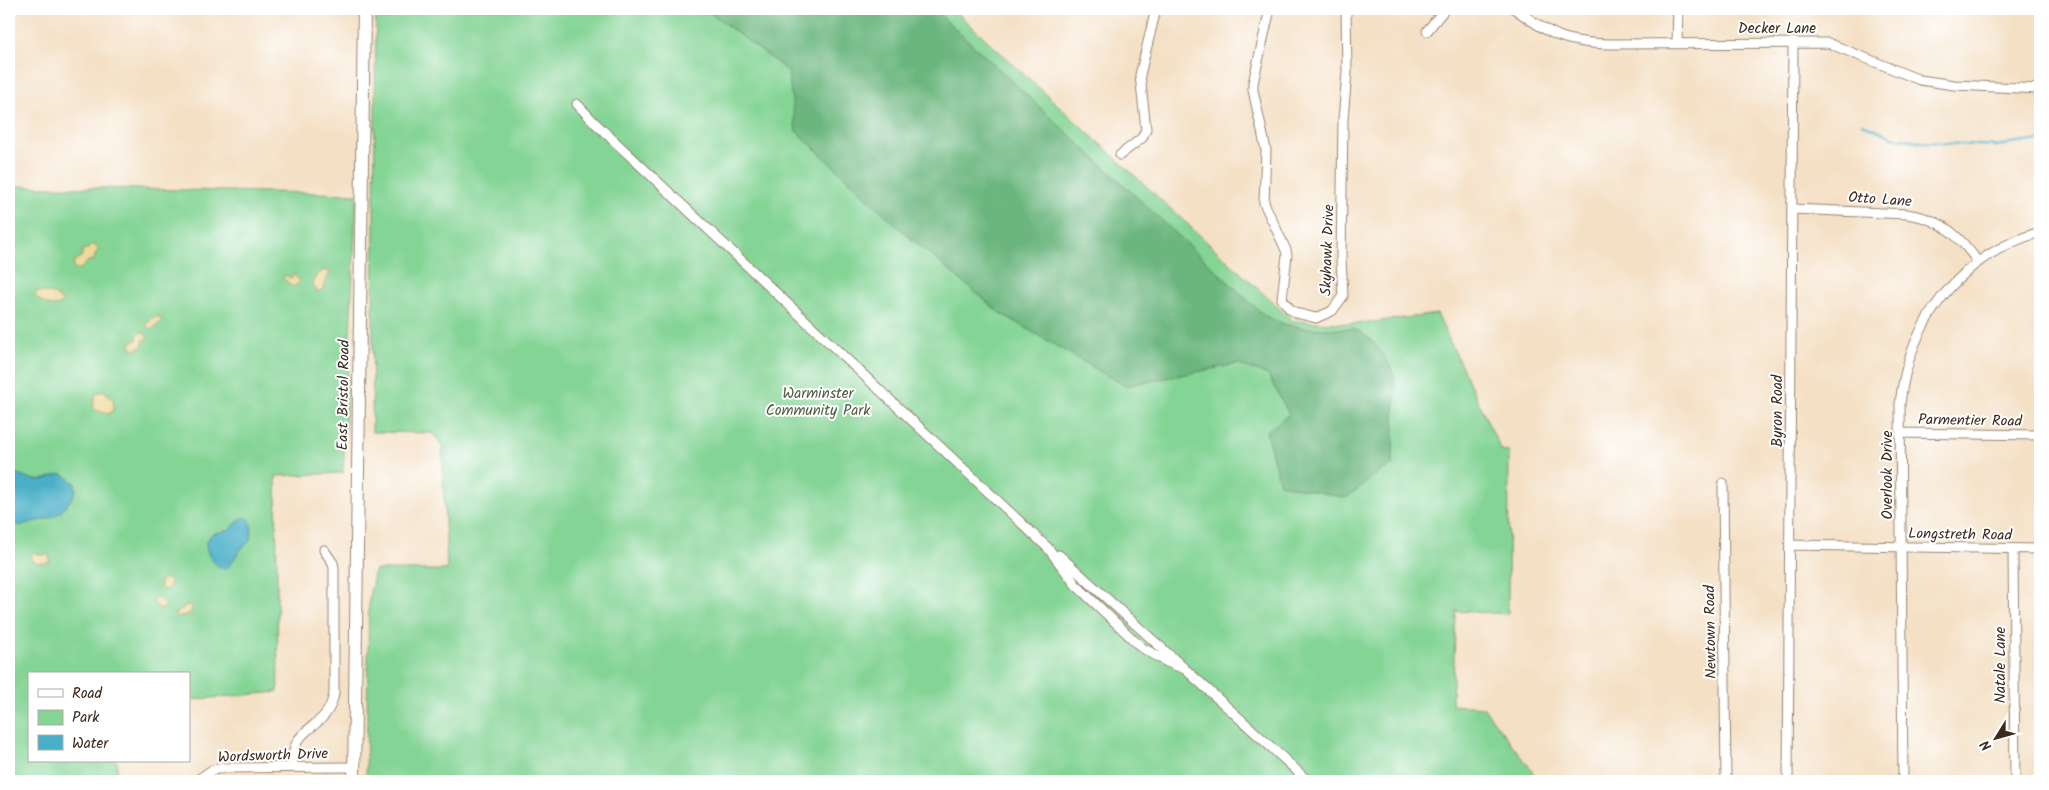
<svg xmlns="http://www.w3.org/2000/svg" width="2049" height="790" font-family="Kalam,sans-serif">
	<style>
		.green { fill: #84d495; stroke: #607f5a }
		.forest { fill: #6bb67e; stroke: #53704e }
		.sand { fill: #eeda9e; stroke: #94825e }
		.water { fill: #49afc8; stroke: #426c73 }
		.lines { fill: none; stroke-linecap: round; stroke-linejoin: round }
		.stream { stroke: #49afc8; stroke-width: 2.5 }
		.minor-casing { stroke: #988572; stroke-width: 11 }
		.secondary-casing { stroke: #988572; stroke-width: 14 }
		.minor { stroke: #fff; stroke-width: 9 }
		.secondary { stroke: #fff; stroke-width: 12 }
		.labels { text-anchor: middle; stroke-width: 4; stroke-linejoin: round; paint-order: stroke }
		.street-label { font-size: 15px; fill: #3b2a1e; stroke: #fff }
		.park-label { font-size: 15px; fill: #515d42; stroke: #fff }
	</style>
	<rect width="100%" height="100%" fill="#fff"/>
	<filter id="ink" filterUnits="userSpaceOnUse"><feTurbulence type="fractalNoise" baseFrequency=".02" numOctaves="2"/><feDisplacementMap in="SourceGraphic" scale="10" xChannelSelector="R" yChannelSelector="G"/><feConvolveMatrix kernelMatrix="1 2 1 2 8 2 1 2 1" color-interpolation-filters="sRGB"/></filter>
	<filter id="wash" filterUnits="userSpaceOnUse"><feTurbulence type="fractalNoise" baseFrequency=".0096" numOctaves="4" result="noise"/><feDisplacementMap in="SourceGraphic" scale="20" xChannelSelector="R" yChannelSelector="G"/><feGaussianBlur stdDeviation="1.12" result="paint"/><feColorMatrix in="noise" values="0 0 0 0 0 0 0 0 0 0 0 0 0 0 0 0 0 1.4 0 .05"/><feComposite in="paint" operator="in"/></filter>
	<g filter="url(#wash)">
		<rect width="100%" height="100%" fill="#f4e0c5"/>
		<path class="green" d="M376 9H953L1293 321 1356 324 1437 314 1501 450 1509 451 1508 614 1456 611 1452 705 1483 707 1540 781H366L369 598 375 570H447L442 446 433 433 372 432Z
			M9 186 357 194 343 473 276 476 278 692 189 700V674H29V761H117V781H9Z"/>
		<path class="forest" d="M705 9H934L1264 315C1293 332 1321 328 1354 329L1361 332 1371 340 1387 360 1393 373 1395 384 1393 465 1381 471 1346 498 1280 484 1266 432 1289 414 1268 375 1237 364 1125 386 1000 313 908 236 796 131 788 71Z"/>
		<path class="sand" d="M91 245H95L98 250 95 255 94 260 88 261 80 269H76L73 266 74 262 82 256V250L88 249Z
			M325 270 330 272V274L326 279 324 288 318 292 312 285 316 275Z
			M294 274 300 282 293 287 283 278 285 275 291 278Z
			M37 291 54 294 62 301 61 304C51 309 42 303 35 296Z
			M154 317H159L162 321 152 329 147 327V324Z
			M140 332 145 333 148 338 143 341V346L134 350 130 346V343L137 339V335Z
			M102 391 107 392 108 396 114 400 113 411 108 414 96 410 93 407 95 395Z
			M33 552 41 555 49 554 50 562 40 563 32 561 30 556Z
			M159.5 584a5.5 5.5 0 1 1 11 0a5.5 5.5 0 1 1-11 0Z
			M158 598 166 605 162 609H159L153 602 154 599Z
			M187 605H190L192 607 191 613 177 618 175 614Z"/>
		<path class="water" d="M13 473C23 474 32 482 42 480 49 478 55 475 62 474L75 483 76 491C57 524 51 515 19 526L9 520V474Z
			M246 517 250 520C256 545 246 540 236 556 232 561 231 565 226 569 215 568 205 553 206 542L212 534 229 530 242 518Z"/>
		<g class="lines">
			<path class="stream" d="M1862 123 1893 137 1924 142 1995 146 2040 140"/>
		</g>
	</g>
	<g filter="url(#ink)">
		<g class="lines">
			<g class="minor-casing">
				<path id="minor" d="M1270 9 1253 83V90L1266 150 1264 203 1286 250 1287 255 1282 299 1290 309 1296 313 1316 318 1332 311 1343 296 1341 259 1343 120 1347 72 1346 9
					M1515 9C1550 35 1565 43 1610 44L1828 43 1920 80 1954 85 2040 89
					M1427 31 1445 9
					M1677 42 1678 9
					M577 104 595 123 1048 548 1076 585 1141 647 1167 662 1182 668
					M1120 155 1142 138 1146 129 1140 75 1156 9
					M1792 209 1907 214C1941 219 1958 234 1978 262
					M1900 433 2040 435
					M1723 483 1726 781
					M1790 545 2040 549
					M2013 549 2015 781
					M1059 555C1142 631 1226 705 1308 781
					M293 767C290 722 326 734 334 694V568L333 563 324 550
					M196 781 212 770 225 768 354 767
					M1788 781 1793 42
					M1903 781 1900 404C1909 321 1959 256 2040 232"/>
			</g>
			<g class="secondary-casing">
				<path id="secondary" d="M354 781 364 9"/>
			</g>
			<use href="#minor" class="minor"/>
			<use href="#secondary" class="secondary"/>
		</g>
	</g>
	<g class="labels">
		<g class="street-label">
			<text x="1777" y="33">Decker Lane</text>
			<text transform="translate(1880 199) rotate(4)" y="5">Otto Lane</text>
			<text transform="translate(1327 250) rotate(-88)" y="5">Skyhawk Drive</text>
			<text transform="translate(343 395) rotate(-89)" y="5">East Bristol Road</text>
			<text transform="translate(1777 411) rotate(-90)" y="5">Byron Road</text>
			<text transform="translate(1970 420) rotate(1)" y="5">Parmentier Road</text>
			<text transform="translate(1887 475) rotate(-90)" y="5">Overlook Drive</text>
			<text transform="translate(1960 534) rotate(1)" y="5">Longstreth Road</text>
			<text transform="translate(1710 632) rotate(-91)" y="5">Newtown Road</text>
			<text transform="translate(2000 665) rotate(-90)" y="5">Natale Lane</text>
			<text transform="translate(273 755) rotate(-2)" y="5">Wordsworth Drive</text>
		</g>
		<g class="park-label">
			<text x="818" y="398">Warminster<tspan x="818" dy="17">Community Park</tspan></text>
		</g>
	</g>
	<rect width="2049" height="790" fill="none" stroke="#fff" stroke-width="30"/>
	<rect x="28" y="672" width="162" height="90" fill="#ffffff" stroke="#b1aaa5"/>
	<rect x="38" y="689" width="25" height="8" fill="#ffffff" stroke="#b1aaa5"/>
	<text x="72" y="698" font-size="15" fill="#3b2a1e">Road</text>
	<rect x="38" y="710" width="25" height="15" fill="#84d495" stroke="#b1aaa5"/>
	<text x="72" y="722" font-size="15" fill="#3b2a1e">Park</text>
	<rect x="38" y="735" width="25" height="15" fill="#49afc8" stroke="#b1aaa5"/>
	<text x="72" y="748" font-size="15" fill="#3b2a1e">Water</text>
	<g transform="translate(1996 738) rotate(233)" stroke="#ffffff" stroke-width="4" paint-order="stroke">
	<path d="M0-4L9 19L0 12L-9 19Z" fill="#3b2a1e"/>
	<text y="-8" font-size="14" font-weight="bold" text-anchor="middle" fill="#3b2a1e">N</text>
	</g>
</svg>
